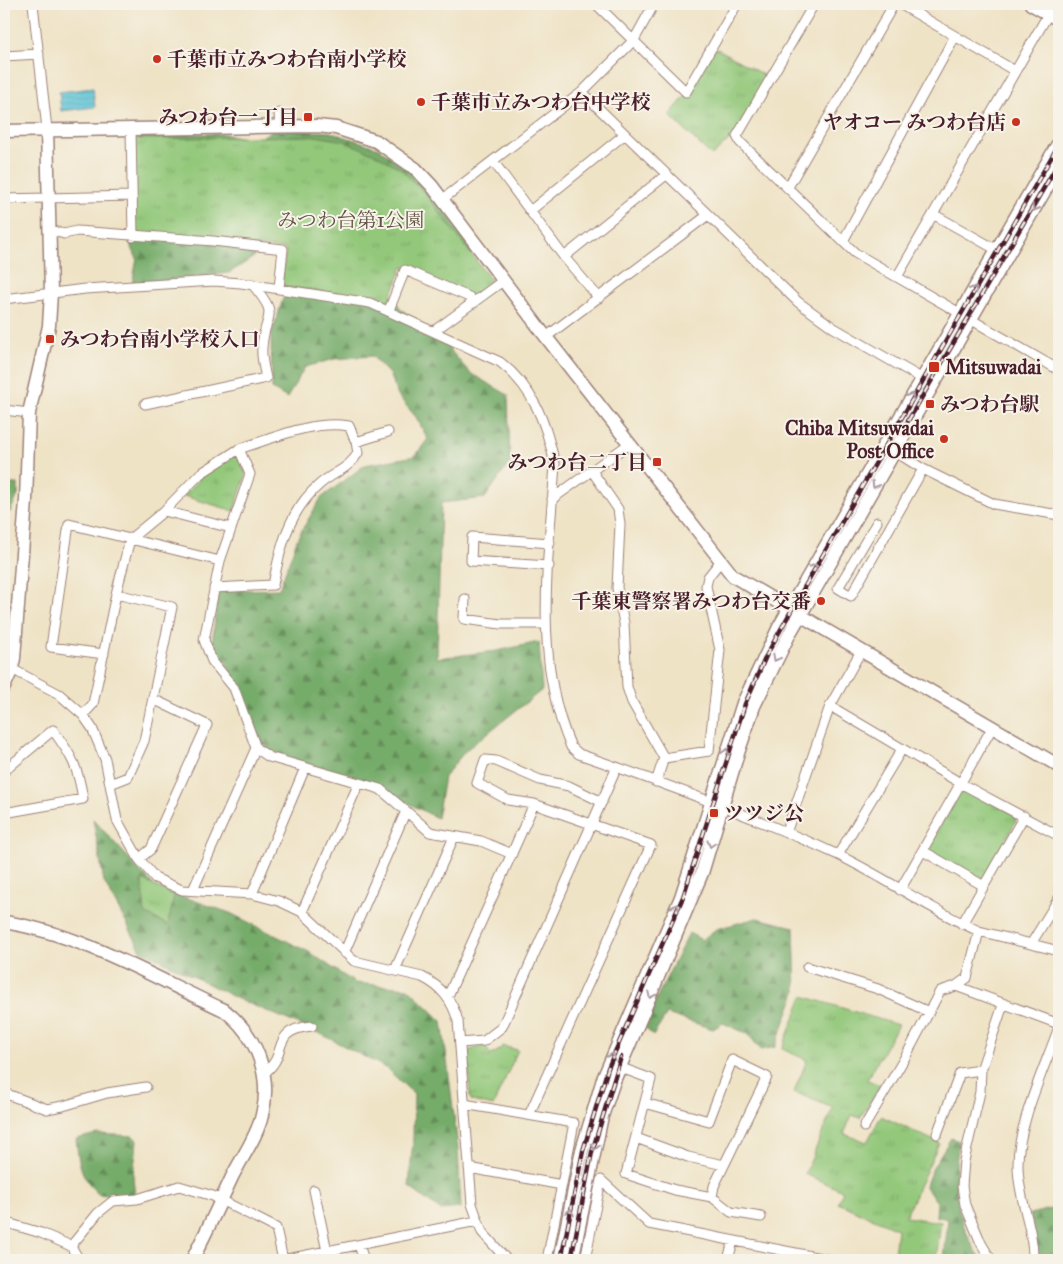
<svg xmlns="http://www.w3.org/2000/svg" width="1063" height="1264" font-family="'IM FELL Great Primer','Noto Serif JP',serif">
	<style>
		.forest { fill: url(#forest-firs); stroke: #60664a }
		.park { fill: url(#park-tufts); stroke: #6e7452 }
		.water { fill: url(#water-rules); stroke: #527180 }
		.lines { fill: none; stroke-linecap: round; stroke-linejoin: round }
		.street-casing { stroke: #9c8178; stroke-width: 11 }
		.secondary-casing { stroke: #9c8178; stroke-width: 15 }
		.street { stroke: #fff; stroke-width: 9 }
		.secondary { stroke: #fff; stroke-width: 12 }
		.rail-casing { stroke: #4a1f2b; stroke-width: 4.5 }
		.rail { stroke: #f7f3e8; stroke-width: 2.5; stroke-dasharray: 8; stroke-linecap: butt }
		.oneway { stroke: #ae9aa0 }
		.poi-dot { fill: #c8321e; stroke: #f7f3e8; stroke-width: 2 }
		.labels { text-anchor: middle; stroke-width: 4; stroke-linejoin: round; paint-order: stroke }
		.poi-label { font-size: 20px; font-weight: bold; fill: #4a1f2b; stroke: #f7f3e8; text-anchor: start }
		.park-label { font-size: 20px; fill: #605243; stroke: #f7f3e8 }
	</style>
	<defs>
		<pattern id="forest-firs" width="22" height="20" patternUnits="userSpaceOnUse" patternTransform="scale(1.25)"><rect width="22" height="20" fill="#76ac6a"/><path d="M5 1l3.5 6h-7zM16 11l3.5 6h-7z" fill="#638b57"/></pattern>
		<pattern id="park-tufts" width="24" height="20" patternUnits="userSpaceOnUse" patternTransform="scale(1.25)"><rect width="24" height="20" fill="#93c87a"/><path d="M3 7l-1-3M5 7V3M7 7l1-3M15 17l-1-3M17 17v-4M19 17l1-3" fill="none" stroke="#80ab6a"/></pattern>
		<pattern id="water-rules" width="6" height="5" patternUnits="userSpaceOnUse" patternTransform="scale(1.25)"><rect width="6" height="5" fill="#5ac3d6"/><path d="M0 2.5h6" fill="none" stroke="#50a7b8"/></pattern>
	</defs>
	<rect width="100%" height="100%" fill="#f7f3e8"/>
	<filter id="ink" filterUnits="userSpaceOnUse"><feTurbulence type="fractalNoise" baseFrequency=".02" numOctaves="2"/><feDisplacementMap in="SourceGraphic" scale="10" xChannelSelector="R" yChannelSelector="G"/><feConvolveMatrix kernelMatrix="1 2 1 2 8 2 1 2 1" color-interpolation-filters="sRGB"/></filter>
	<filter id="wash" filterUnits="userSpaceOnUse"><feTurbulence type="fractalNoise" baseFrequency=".0096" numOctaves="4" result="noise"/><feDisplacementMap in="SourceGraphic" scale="20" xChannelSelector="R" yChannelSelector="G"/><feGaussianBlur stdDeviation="1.12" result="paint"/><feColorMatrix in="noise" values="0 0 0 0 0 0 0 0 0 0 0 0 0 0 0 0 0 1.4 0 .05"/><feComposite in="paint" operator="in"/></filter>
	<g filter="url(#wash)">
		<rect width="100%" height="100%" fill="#efe3c6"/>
		<path class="forest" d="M272 130 330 132 379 148 425 183 471 247 473 272 397 260 379 277 401 309 443 342 470 373 508 395 510 462 485 498 441 503 437 658 497 651 539 642 542 690 466 750 444 777 437 818 377 787 270 751 259 738 227 664 212 645 218 591 279 589 298 537 321 498 365 465 415 456 428 439 416 417 398 396 389 374 372 356 334 359 305 367 287 398 272 389 271 335 287 287 289 245 265 239 254 257 229 273 132 284 137 259 129 241 156 231 141 170 140 134H226L256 141Z
			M4 484H18V495L10 512 4 513Z
			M93 819 155 887 230 913 309 952 355 983 408 988 442 1021 458 1148 461 1208 440 1210 409 1187 413 1139 414 1094 386 1068 321 1034 238 999 141 950 104 882Z
			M757 918 794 927 796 992 775 1047 761 1050 748 1034 723 1023 713 1029 667 1014 653 1036 643 1025 689 933 702 940 716 929Z
			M97 1134 133 1136 137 1140 133 1176 135 1198 98 1194C80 1175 79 1165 76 1139Z
			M951 1138 959 1141C952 1187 955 1221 982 1260H944L948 1219 936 1216 937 1202 925 1187 933 1167Z
			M1055 1208 1059 1260H1036L1037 1246 1030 1214Z"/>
		<path class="park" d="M718 49 765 76 766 80 736 133 712 156 669 115 686 96 713 51Z
			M315 136 344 141 377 155 401 169 426 195 494 284 475 299 403 267 387 305 371 299 281 286 286 249 134 235 133 139Z
			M235 454 238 456 246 475 234 511 184 496 202 475Z
			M961 788 1015 814 1016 821 983 880H977L929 852 928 848Z
			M142 880 174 895 168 925 145 913Z
			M803 996 898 1025 867 1080 881 1085 860 1118 852 1115 844 1134 867 1142 881 1116 939 1143 905 1217 941 1222 936 1259 894 1255 897 1229 838 1203 843 1191 805 1174 833 1108 794 1092 807 1060 782 1049Z
			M485 1046 491 1055 501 1049 502 1046 518 1050 493 1106 472 1101 470 1098 468 1054 470 1050Z"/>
		<path class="water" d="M93 88 95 107 61 111 59 92Z"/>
	</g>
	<g filter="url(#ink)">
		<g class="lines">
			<g class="street-casing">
				<path id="street" d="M33 4 47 129
					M596 4 686 92 737 4
					M814 4 737 136 740 142 855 253 1059 370
					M900 4 1015 71
					M4 56 39 54
					M582 92 625 134
					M279 113 280 127
					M131 128 133 237
					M493 161 564 257 599 298
					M788 187 894 4
					M4 199 132 196
					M443 199 582 92 634 40 654 4
					M530 211 625 134 798 302 834 328 921 378
					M933 214 997 250
					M50 230 64 234 77 231 213 241 283 249 279 288
					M843 241 955 36
					M564 257 666 175
					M897 277 1054 4
					M4 299 85 289 214 281 241 283 370 303 500 362C534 388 546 424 555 464 549 558 532 658 571 747L579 754C666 784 753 816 836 854 885 877 930 910 979 931L967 978 956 986 1059 1024
					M389 310 405 270 469 297 474 303
					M434 331 504 280
					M546 337 708 215
					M145 404 266 378C264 369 261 357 262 348 264 312 282 319 252 284
					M4 410 29 413
					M356 442 388 432
					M894 451 923 469 994 504 1059 515
					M592 471 618 509 620 524 617 588 624 623 627 687 632 702 664 758 656 782
					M552 499 629 444
					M164 511 200 474 239 449
					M877 522 838 588 851 596 923 469
					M549 566 471 561 472 537 550 543
					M214 588 273 585C280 548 289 510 320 484 334 472 349 469 358 453L356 442 349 426C312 420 274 438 239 449L250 474 220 561 204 640 212 661 234 688 256 748 269 757 380 789 406 811
					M465 599 464 619 501 624H546
					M104 654 51 647 69 524 220 561
					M12 669 59 694 83 715 92 728 105 759 117 820 139 859 155 878 182 890 252 894 279 901 302 912 354 961 422 977C442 987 452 1000 458 1021L472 1204 482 1232 507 1260
					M830 706 962 784 1059 836
					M83 715 93 704 116 594 130 539 164 511 231 528
					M664 758 709 751 720 650 706 586 708 577 720 562
					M4 771 53 730C72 756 78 767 83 799L4 813
					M110 784 128 777 144 741 172 607 116 594
					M786 833 830 706 861 651
					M923 851 984 886
					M838 855 902 749
					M139 859 151 849 207 725 153 699
					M193 890 256 748
					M900 890 992 728
					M252 894 305 768
					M302 912 359 783
					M962 924 1024 816
					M979 931 1059 951
					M1031 944 1059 898
					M344 953 406 811 430 832 481 841 512 854
					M807 967 878 989 929 1012
					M395 970 454 837
					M448 996 534 804
					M460 1043 484 1041 502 1027 617 767
					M619 1067 651 1079 626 1174 675 1190 712 1197 731 1212 761 1217
					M264 1073C290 1055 268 1030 312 1026
					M4 1093 47 1109 63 1106 107 1093 146 1087
					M645 1103 709 1121 732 1060 767 1077 714 1186 712 1197
					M464 1104 574 1123 547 1260
					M529 1115 651 845 534 804 508 800 477 783 485 760 496 761 540 780 569 786 602 802
					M864 1127 907 1054 940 991 956 986
					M937 1134 960 1073 981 1070
					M636 1138 688 1157 724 1165
					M469 1168 562 1185
					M314 1190 327 1251
					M4 1222 41 1233 71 1246 79 1260
					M359 1245 364 1260
					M71 1246 98 1213 113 1201 137 1199 179 1186 213 1196 276 1228 283 1260
					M282 1260 477 1221
					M585 1260 601 1180 649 1224 831 1260
					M728 1260 733 1241
					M991 1260 981 1243 965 1205 962 1186 964 1161 980 1092 981 1070 1003 1005
					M1033 1260C1034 1228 1018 1199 1018 1166 1017 1125 1045 1067 1059 1027"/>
			</g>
			<g class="secondary-casing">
				<path id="secondary" d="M1031 4 1059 20
					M4 131 317 126 336 128 376 141 416 169 432 186 546 337 733 576 1059 766
					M4 687 12 669 14 658 26 501 29 413 49 326 51 293 47 129
					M4 922C82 934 153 977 224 1010 257 1035 272 1076 262 1115 258 1135 241 1159 232 1177 219 1205 206 1233 192 1260
					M560 1260 582 1150 603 1079 681 897 743 703 779 627 1059 142
					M572 1260 602 1116 614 1081 702 873 738 753 754 706 790 633 1059 166"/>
			</g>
			<use href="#street" class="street"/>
			<use href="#secondary" class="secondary"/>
			<g class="rail-casing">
				<path id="rail" d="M908 421 1059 162
					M561 1260 583 1151 608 1068 683 897 745 704 766 656 801 593 1059 144
					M571 1260 592 1152 621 1057"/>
			</g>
			<use href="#rail" class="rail"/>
		</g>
		<defs><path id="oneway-chevron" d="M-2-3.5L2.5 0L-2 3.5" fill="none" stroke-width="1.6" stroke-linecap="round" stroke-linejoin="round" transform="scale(1.25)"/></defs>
		<g class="oneway">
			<use href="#oneway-chevron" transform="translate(1035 208) rotate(120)"/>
			<use href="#oneway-chevron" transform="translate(974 289) rotate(-60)"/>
			<use href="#oneway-chevron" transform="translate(911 396) rotate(-61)"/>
			<use href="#oneway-chevron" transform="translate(875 485) rotate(120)"/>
			<use href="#oneway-chevron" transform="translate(814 567) rotate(-60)"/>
			<use href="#oneway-chevron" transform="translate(776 658) rotate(118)"/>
			<use href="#oneway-chevron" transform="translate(726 752) rotate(-73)"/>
			<use href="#oneway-chevron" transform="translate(711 844) rotate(106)"/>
			<use href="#oneway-chevron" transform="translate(676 907) rotate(-66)"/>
			<use href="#oneway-chevron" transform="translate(651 995) rotate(115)"/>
			<use href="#oneway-chevron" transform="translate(612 1056) rotate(-68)"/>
			<use href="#oneway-chevron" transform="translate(595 1147) rotate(103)"/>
			<use href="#oneway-chevron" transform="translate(570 1212) rotate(-79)"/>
		</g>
	</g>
	<g class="poi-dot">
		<circle cx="157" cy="59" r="5"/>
		<circle cx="421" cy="102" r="5"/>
		<rect x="303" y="112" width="10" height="10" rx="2.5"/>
		<circle cx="1016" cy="122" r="5"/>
		<rect x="45" y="334" width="10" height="10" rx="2.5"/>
		<rect x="928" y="361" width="12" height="12" rx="2.5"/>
		<rect x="925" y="399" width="10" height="10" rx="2.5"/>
		<circle cx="944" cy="439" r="5"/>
		<rect x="652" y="457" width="10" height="10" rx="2.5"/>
		<circle cx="821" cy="601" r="5"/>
		<rect x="709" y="808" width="10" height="10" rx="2.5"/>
	</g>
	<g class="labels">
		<g class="poi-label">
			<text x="167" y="66">千葉市立みつわ台南小学校</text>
			<text x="431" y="109">千葉市立みつわ台中学校</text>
			<text x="298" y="124" text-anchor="end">みつわ台一丁目</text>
			<text x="1006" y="129" text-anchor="end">ヤオコー みつわ台店</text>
			<text x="60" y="346">みつわ台南小学校入口</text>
			<text x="945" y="374">Mitsuwadai</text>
			<text x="940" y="411">みつわ台駅</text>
			<text x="934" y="435" text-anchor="end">Chiba Mitsuwadai<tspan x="934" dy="23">Post Office</tspan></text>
			<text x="647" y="469" text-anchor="end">みつわ台二丁目</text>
			<text x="811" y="608" text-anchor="end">千葉東警察署みつわ台交番</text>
			<text x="724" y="820">ツツジ公</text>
		</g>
		<g class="park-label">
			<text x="351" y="227">みつわ台第1公園</text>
		</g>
	</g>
	<rect width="1063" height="1264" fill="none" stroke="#f7f3e8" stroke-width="20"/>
</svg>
